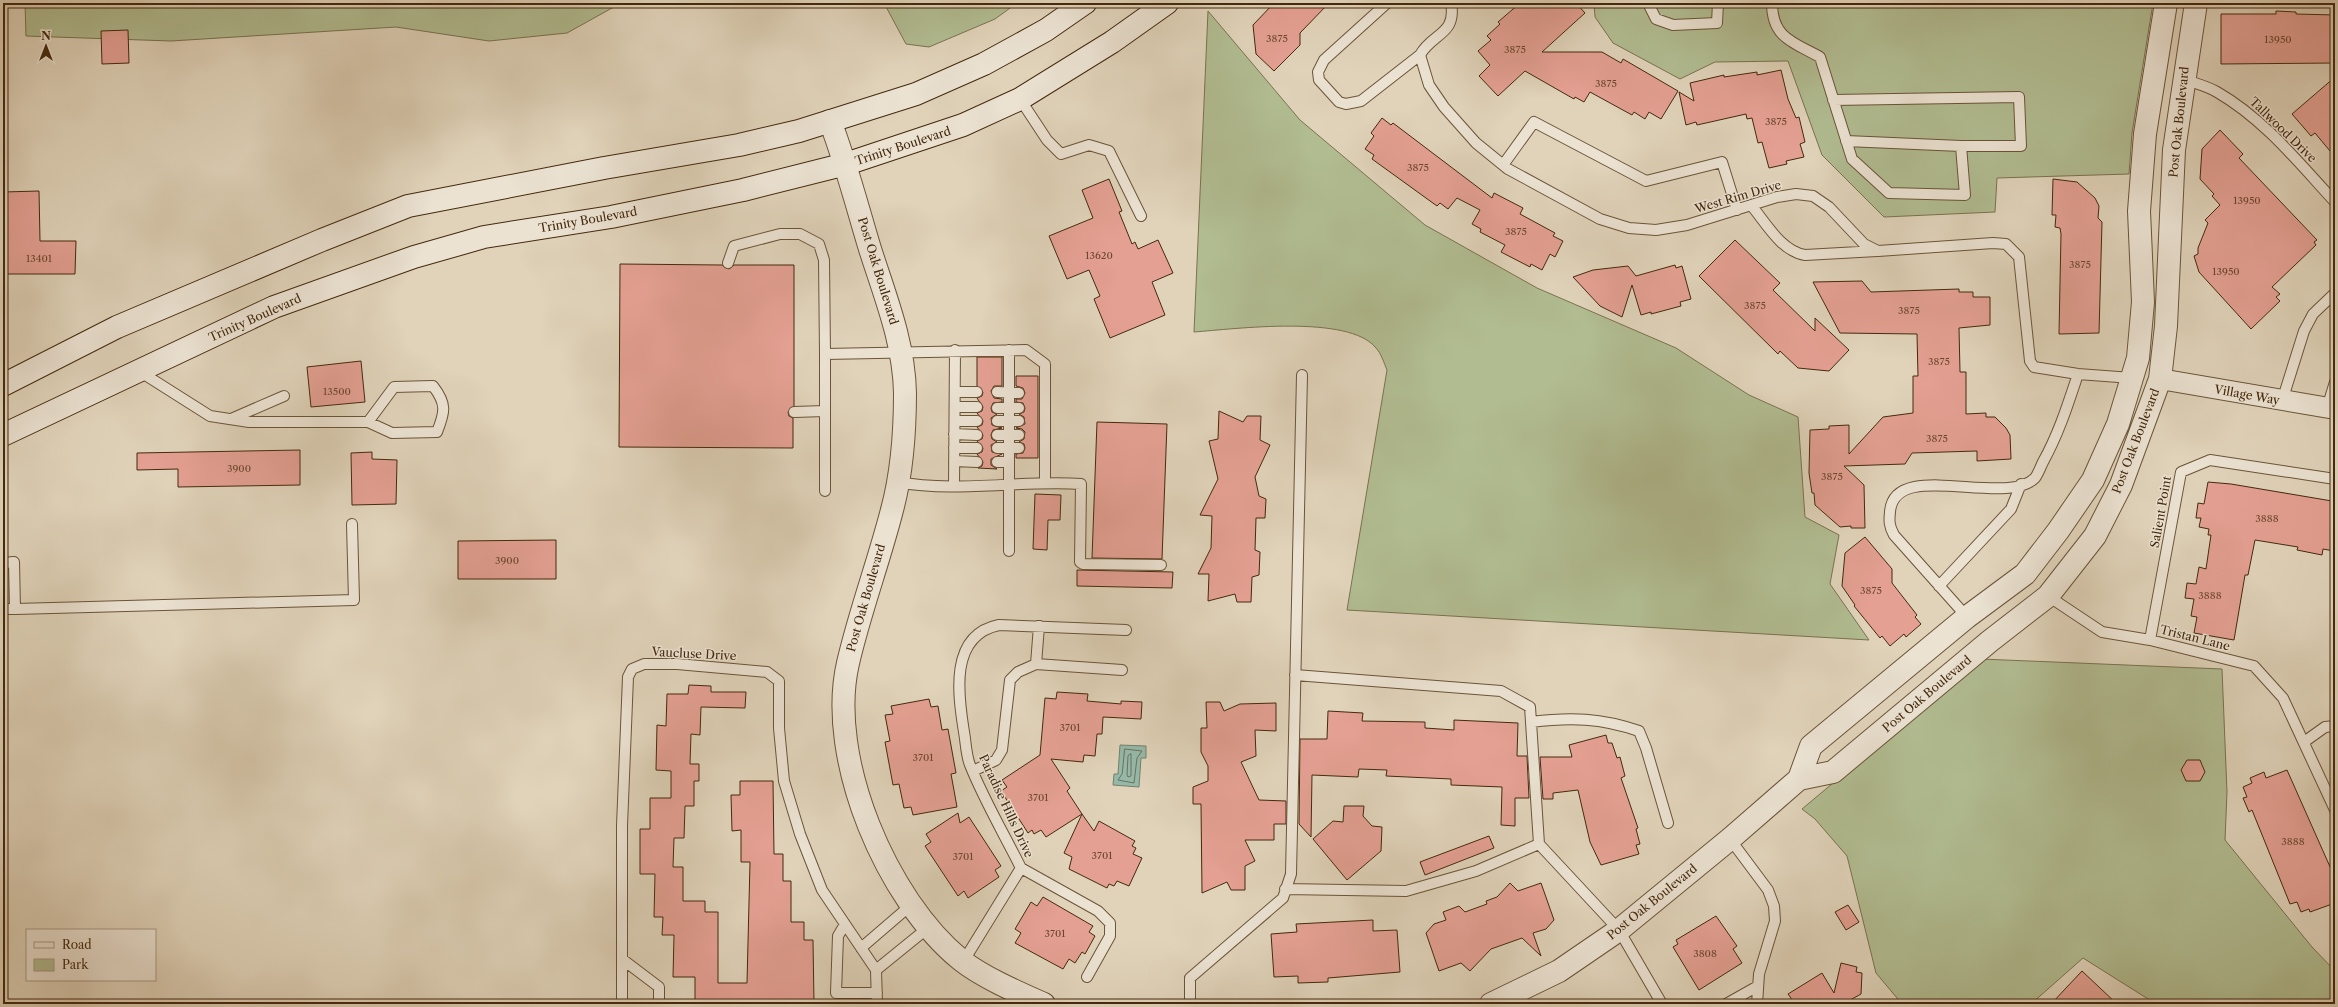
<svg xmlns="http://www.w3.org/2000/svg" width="2338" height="1007" font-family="'Libre Caslon Text',serif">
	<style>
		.green { fill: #b1bc91; stroke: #7a724f }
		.water { fill: #95b9a9; stroke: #757f6b }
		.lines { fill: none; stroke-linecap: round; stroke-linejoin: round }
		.shore { stroke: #6c715b; stroke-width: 1 }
		.building { fill: #e4a093; stroke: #44290d }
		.service-casing { stroke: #6b5438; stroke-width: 12 }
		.minor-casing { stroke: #6b5438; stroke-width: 22 }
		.tertiary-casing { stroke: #6b5438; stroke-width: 24 }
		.secondary-casing { stroke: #44290d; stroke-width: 24 }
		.service { stroke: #ebe2d2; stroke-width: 10 }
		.minor { stroke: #ebe2d2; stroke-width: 20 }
		.tertiary { stroke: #ebe2d2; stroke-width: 22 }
		.secondary { stroke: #ebe2d2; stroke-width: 22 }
		.labels { text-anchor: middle; stroke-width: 3; stroke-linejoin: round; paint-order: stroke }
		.number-label { font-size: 10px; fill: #6c472e }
		.street-label { font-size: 12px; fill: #44290d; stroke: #ebe2d2 }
	</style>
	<rect width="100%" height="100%" fill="#e0d3ba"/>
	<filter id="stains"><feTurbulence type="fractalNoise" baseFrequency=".005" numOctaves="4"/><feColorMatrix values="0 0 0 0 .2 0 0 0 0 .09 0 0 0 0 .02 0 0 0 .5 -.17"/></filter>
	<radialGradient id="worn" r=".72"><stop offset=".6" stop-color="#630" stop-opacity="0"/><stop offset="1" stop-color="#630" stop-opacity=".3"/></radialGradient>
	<path class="green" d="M25 3H621L567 33 489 41 396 27 171 41 26 36Z
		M884 3H1017L995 19 929 47 906 44Z
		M1594 3H2153L2132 133 2129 174 1997 178 1995 212 1884 217 1822 155 1788 61 1715 62 1680 79 1613 43 1595 17Z
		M1208 11 1300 120 1425 225 1537 288 1676 348 1749 395 1798 417 1805 517 1839 535 1830 584 1869 640 1347 610 1387 370C1384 363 1381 353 1376 348 1349 314 1235 329 1194 332Z
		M1981 659 2222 669 2227 792 2225 840 2312 947 2335 971V1004H2156L2083 958 2031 1004H1902L1876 973 1847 856 1815 819 1802 809Z"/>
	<path class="water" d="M1120 745 1146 746V758H1141L1139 787 1113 785 1114 774H1118Z"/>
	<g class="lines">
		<path class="shore" d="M1125 749 1142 751 1137 758 1134 783 1118 780 1122 774Z
			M1131 754V776L1128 777 1127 775 1128 756Z"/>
	</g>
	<path class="building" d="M1274 3H1329L1300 33V45L1274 71 1256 54 1253 25Z
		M1520 3H1576L1585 13 1542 52H1602L1621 63 1623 59 1678 91 1661 119 1649 112 1645 119 1634 112 1632 115 1590 92 1584 102 1575 97 1574 99 1525 71 1498 96 1479 76 1490 65 1478 51 1491 40 1487 36 1500 24 1498 22Z
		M2276 11 2296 12V14L2335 15V63L2221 64V14H2276Z
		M128 30 129 63 102 64 101 31Z
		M1781 70 1788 99 1796 118 1799 117 1805 142 1800 144 1804 157 1786 161 1787 164 1769 168 1762 142 1758 143 1752 118 1747 119 1746 114 1697 125 1696 122 1686 125 1679 92 1694 101 1690 83 1724 75V77L1757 72V75Z
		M2335 77V157L2315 133 2311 136 2292 114Z
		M1382 118 1391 125 1393 123 1492 198 1494 193 1523 208 1520 214 1555 233 1553 236 1563 241 1555 257 1550 254 1542 270 1531 264 1530 267 1501 252 1505 245 1480 232 1481 229 1472 224 1480 210 1457 198 1448 209 1440 203 1437 206 1372 159 1374 155 1365 149 1374 136 1371 133Z
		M2220 130 2243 154 2239 158 2317 240 2314 242 2316 245 2272 287 2280 294 2276 297 2280 301 2251 329 2199 272 2194 256 2198 254V248L2208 223 2205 220 2220 205 2212 196 2214 194 2200 179 2202 149Z
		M1109 179 1122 211 1119 212 1132 244 1135 242 1138 249 1158 240 1173 273 1152 282 1165 315 1110 338 1094 299 1100 296 1089 270 1067 279 1049 236 1093 218 1082 190Z
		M2053 179 2077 182 2095 198 2099 206 2098 218 2102 222 2099 333 2059 334 2061 234 2060 228 2055 227 2056 215H2052Z
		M39 191 40 241H76L75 274H3V192Z
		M1735 240 1780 283 1773 290 1815 331V318L1849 350 1829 371 1798 368 1780 351 1778 354 1699 276Z
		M620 264 722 265 729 269 734 265H794V406L788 412 789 416 793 418V448L619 447Z
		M1675 265 1676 268 1682 266 1691 299 1680 302 1681 306 1651 314V312L1641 315 1632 285 1622 317 1600 306 1573 277 1593 270 1628 266 1636 276Z
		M1862 281 1871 292 1959 289V292H1973V297H1990V325L1959 328 1960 372H1966V414L1986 413V417H1995L2006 428 2010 435 2011 459 1977 461V451L1912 453 1905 464 1844 466 1864 485 1865 528H1851V526L1840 527 1815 505 1814 493H1812L1809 473 1810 430 1829 429V426L1849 425V454L1883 417 1913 413V376H1918L1917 334 1840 333 1813 282Z
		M977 357H1002V386H994L991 391 994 398 1002 399V402L993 403 991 408 992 412 997 414 991 418 992 425 1002 428 993 430 991 435 992 439 997 442 991 445 992 452 1002 454 991 459V465L997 469 978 468 982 466 983 462 977 454 982 452 983 448 977 441 982 439 983 435 977 427 982 425 983 421 977 413 982 411 983 407 977 398 982 396 983 392 977 386Z
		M361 361 365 402 311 407 307 367Z
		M1016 376H1038V458H1016V454L1023 453 1025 448 1024 444 1019 442 1024 439 1025 432 1022 429 1016 428 1025 424 1024 417 1019 414 1024 412 1025 408 1023 403 1016 402V399H1022L1025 393 1023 388 1016 386Z
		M1219 411 1243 422 1247 416H1261L1260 440 1270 445 1255 477 1259 496 1266 499 1265 518H1256L1255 550 1260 552 1259 575 1252 577 1251 602H1237L1235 594 1208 601 1209 574H1198L1211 548 1212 516 1200 515 1218 479 1209 441 1218 439Z
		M1097 422 1167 424 1162 559 1092 558Z
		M300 450V485L178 487V469L137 470V453Z
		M372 452V459L397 460 396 504 352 505 351 453Z
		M2208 482 2231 484 2332 501 2335 504 2334 551 2323 549 2322 555 2297 550 2298 547 2255 540 2248 575H2245L2234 640 2194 633 2197 617 2191 616 2194 599 2185 598 2187 583 2196 584 2199 567 2206 569 2211 535H2208L2209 529 2199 527 2201 518H2196L2198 503 2204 504Z
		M1035 494 1061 495 1060 520H1048L1047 550 1033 549Z
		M1865 537 1892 569V583L1917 615 1915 617 1921 624 1906 637 1904 634 1890 646 1882 636 1880 638 1854 606 1855 605 1842 586 1845 553Z
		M556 540V579H458V541Z
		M1077 570 1173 572 1172 588 1077 586Z
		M689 685 711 686V692H746L745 708 701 707 700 735 691 734 690 764H699V781H694V806H685L684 838H674L673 867H683V901H705V912H718V983H747L750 862H741V830L732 831 731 795H740V781H773L774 854H783V881H791V922H804V940H813L814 1004H695V977H673L674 935H662L663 917H654L655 874H640V829H650V798H671V771L656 770 657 725 666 726 667 694H688Z
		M1057 692 1088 694 1087 701 1121 704V701L1142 702 1141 719 1103 717 1102 734H1097L1095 756 1084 755 1083 762 1051 759 1070 788 1067 791 1082 814 1046 837 1041 830 1034 834 1032 830 1028 833 1001 791 1007 787 1002 780 1040 755 1045 698 1056 699Z
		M929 699 931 707 938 706 942 730 948 729 956 773 951 774 957 807 913 815 911 807 904 808 899 784 893 785 885 742 890 741 885 715 893 714 891 706Z
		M1206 702H1220L1224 711 1240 704 1276 703V731L1255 730 1256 756 1241 762 1259 800 1286 801V824H1274V840H1245L1255 861 1245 866V890H1231L1227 882 1202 893 1201 804H1193V787L1208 781V766L1201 752V728H1207Z
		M1328 711 1363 713 1362 721 1425 722V728L1454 730V720L1518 723 1517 756H1527L1529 798H1515V826L1501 825 1502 787 1451 785V779L1386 776 1387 770 1359 769 1358 777 1312 775 1311 837 1299 824 1300 739H1327Z
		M1606 735 1608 743H1612L1617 758 1620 757 1625 776 1621 778 1638 828 1636 829 1640 844 1636 845 1639 854 1601 865 1590 842 1578 790 1553 793V799H1543L1540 757H1572L1569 745Z
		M2187 760H2200L2205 772 2200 781H2186L2181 770Z
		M2287 770 2335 878V903L2310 912 2309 909 2301 912 2297 902 2290 904 2252 810 2249 812 2243 798 2247 797 2243 787 2252 783 2250 778 2264 772 2266 778Z
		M1344 806H1364L1363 816 1372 826 1382 827 1381 851 1347 880 1313 839 1333 821 1343 822Z
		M958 813 960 823 969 817 1001 866 995 870 999 877 968 898 964 891 958 896 925 846 931 842 926 834Z
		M1082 814 1094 831 1099 821 1135 841 1132 846 1136 848 1133 854 1142 858 1129 886 1117 881 1114 886 1109 884 1107 888 1069 869 1072 857 1064 853Z
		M1489 836 1494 848 1425 875 1420 862Z
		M1510 883 1518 891 1541 883 1554 920 1546 929 1533 933 1541 956 1522 938 1491 949 1470 971 1461 963 1439 971 1426 933 1434 924 1446 920 1443 912 1459 906 1465 912 1487 904 1486 901 1497 897Z
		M1043 897 1093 926 1089 932 1095 936 1085 954 1082 952 1075 963 1069 959 1063 969 1015 943 1021 933 1015 929 1031 902 1037 906Z
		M1848 905 1859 922 1846 930 1835 912Z
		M1716 916 1737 946 1733 949 1742 963 1699 990 1673 947 1678 944 1676 940Z
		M1373 920V931L1397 930 1400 972 1328 978V982L1298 983V976L1274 977 1271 934 1297 932 1296 924Z
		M1841 963 1857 967 1856 972 1862 973 1861 994 1843 1004H1795L1788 994 1822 973 1834 993Z
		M2082 971 2117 1004H2051Z"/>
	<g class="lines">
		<g class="service-casing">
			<path id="service" d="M1387 3 1324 60 1318 72 1319 80 1339 102 1346 104 1361 101 1420 55
				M1451 3C1457 35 1432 33 1420 55L1429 85 1444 107 1476 143 1508 169 1600 219 1629 228 1656 230 1687 225 1777 197 1796 194 1813 196 1829 207 1864 244 1878 251 1993 243 2006 244 2019 257 2030 361 2034 367 2078 374 2132 378
				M1648 3 1656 19 1673 25 1717 23 1718 3
				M1772 3C1772 38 1793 42 1820 57L1852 159 1889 193 1965 195 1961 146H2021L2019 97 1833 100
				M2183 79C2194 83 2207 86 2217 92 2264 119 2299 163 2335 202
				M1020 99 1047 140 1061 154 1089 145 1109 151 1141 216
				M1846 141 1961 146
				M1503 165 1534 122 1646 181 1722 162 1737 210
				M1751 205C1766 223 1781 251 1805 255L1877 251
				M728 263 734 246 780 234H800L819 244 824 260 825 354 1026 350 1045 364V483
				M1009 350V551
				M139 371 210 416 249 422H368L394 387 433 386C447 404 445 412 437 432L392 433 368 422
				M955 392H977
				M997 392 1019 393
				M2282 401 2304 331 2313 314 2335 293
				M955 407H977
				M997 408H1019
				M2327 408 2335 382
				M794 412 825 411
				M231 419 284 396
				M955 421H977
				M997 421H1019
				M954 434 977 435
				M997 435H1019
				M954 448H977
				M997 448H1019
				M954 461 977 462
				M997 462H1009
				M897 482C958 493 1020 480 1081 484L1080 562 1083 564 1161 565
				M954 486 955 350
				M825 491V354
				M3 563 14 562 15 609 354 600 352 524
				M1939 586 2011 509 2021 484
				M2048 596 2102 632 2150 640 2254 666 2283 698 2335 810
				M3 609H15
				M1967 617 1894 535C1889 526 1889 521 1890 512 1894 458 2005 508 2035 478 2038 474 2041 466 2043 462 2059 433 2068 404 2078 374
				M1039 626 1036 664 1122 670
				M2150 640 2181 472 2210 460 2335 479
				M1295 675 1501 691 1530 707 1539 844
				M1531 722C1571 717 1601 718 1639 731L1646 748 1668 823
				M2304 742 2325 727 2335 726
				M973 771 996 760 1002 750 1010 680 1018 672 1036 664
				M1730 839 1768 890 1774 906 1775 921 1759 974 1757 1004
				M1021 868 1098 911 1110 923V936L1087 977
				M1285 889 1406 891 1476 871 1539 844 1619 930 1662 1004
				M845 924 838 936 836 993H877
				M861 948 911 905
				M622 959 659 987V1004
				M963 962 1021 868C1004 834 984 800 970 765 966 755 966 743 964 732 958 695 949 635 999 625L1126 630
				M876 970 929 927
				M622 1004V826L628 677 632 669 644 664H677L767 672 779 681V728L784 781 800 834 822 890 876 970 877 1004
				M1190 1004V978L1283 898 1291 874 1302 375
				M1726 1004 1758 986"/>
		</g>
		<g class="minor-casing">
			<path id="minor" d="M2160 379 2335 409"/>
		</g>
		<g class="tertiary-casing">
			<path id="tertiary" d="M830 121C846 163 857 206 870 249 885 296 904 342 905 393 905 431 902 473 892 510 879 561 860 611 848 663 826 758 887 900 961 960 982 977 1019 993 1044 1004
				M1799 779 1833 772 1990 641 2048 596 2095 536 2121 485 2160 379 2166 326 2174 150 2196 3
				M1491 1004 1559 971 1619 930 1730 839 1799 779 1811 746 1967 617 2025 574 2058 531 2093 480 2118 424 2138 358 2143 302 2139 211 2145 134 2166 3"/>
		</g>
		<g class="secondary-casing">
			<path id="secondary" d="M3 385 117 327 322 240 408 206 604 168 739 145 799 131 916 94 984 64 1046 30 1085 3
				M3 435 274 307 414 257 484 237 611 217 743 190 846 164 963 125 1020 99 1112 42 1167 3"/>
		</g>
		<use href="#service" class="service"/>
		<use href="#minor" class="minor"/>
		<use href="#tertiary" class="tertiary"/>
		<use href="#secondary" class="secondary"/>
	</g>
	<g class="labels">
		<g class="number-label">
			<text x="1277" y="42">3875</text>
			<text x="2278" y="43">13950</text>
			<text x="1515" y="53">3875</text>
			<text x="1606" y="87">3875</text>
			<text x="1776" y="125">3875</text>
			<text x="1418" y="171">3875</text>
			<text x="2247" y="204">13950</text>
			<text x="1516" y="235">3875</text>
			<text x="1099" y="259">13620</text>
			<text x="39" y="262">13401</text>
			<text x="2080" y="268">3875</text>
			<text x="2226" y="275">13950</text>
			<text x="1755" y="309">3875</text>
			<text x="1909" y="314">3875</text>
			<text x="1939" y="365">3875</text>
			<text x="337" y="395">13500</text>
			<text x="1937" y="442">3875</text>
			<text x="239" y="472">3900</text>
			<text x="1832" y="480">3875</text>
			<text x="2267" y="522">3888</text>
			<text x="507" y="564">3900</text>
			<text x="1871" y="594">3875</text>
			<text x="2210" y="599">3888</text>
			<text x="1070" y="731">3701</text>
			<text x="923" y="761">3701</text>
			<text x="1038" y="801">3701</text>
			<text x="2293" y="845">3888</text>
			<text x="1102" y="859">3701</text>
			<text x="963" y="860">3701</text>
			<text x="1055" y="937">3701</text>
			<text x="1705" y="957">3808</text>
		</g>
		<g class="street-label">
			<text transform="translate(2179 122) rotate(-84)" y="4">Post Oak Boulevard</text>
			<text transform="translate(2283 130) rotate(44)" y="4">Tallwood Drive</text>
			<text transform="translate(903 146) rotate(-18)" y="4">Trinity Boulevard</text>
			<text transform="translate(1738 197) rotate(-16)" y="4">West Rim Drive</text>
			<text transform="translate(588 220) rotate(-10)" y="4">Trinity Boulevard</text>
			<text transform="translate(878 271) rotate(73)" y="4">Post Oak Boulevard</text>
			<text transform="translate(255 318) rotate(-24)" y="4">Trinity Boulevard</text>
			<text transform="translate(2247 395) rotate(10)" y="4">Village Way</text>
			<text transform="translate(2136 441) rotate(-69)" y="4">Post Oak Boulevard</text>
			<text transform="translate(2161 512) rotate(-80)" y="4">Salient Point</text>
			<text transform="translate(866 598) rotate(-74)" y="4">Post Oak Boulevard</text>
			<text transform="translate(2195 638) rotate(14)" y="4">Tristan Lane</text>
			<text transform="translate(694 654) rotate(3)" y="4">Vaucluse Drive</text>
			<text transform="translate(1927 694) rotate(-40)" y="4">Post Oak Boulevard</text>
			<text transform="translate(1006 806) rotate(65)" y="4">Paradise Hills Drive</text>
			<text transform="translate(1652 902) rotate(-39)" y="4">Post Oak Boulevard</text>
		</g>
	</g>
	<rect width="2338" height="1007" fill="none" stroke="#e0d3ba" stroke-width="16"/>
	<rect x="4" y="4" width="2330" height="999" fill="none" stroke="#44290d" stroke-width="2"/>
	<rect x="8" y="8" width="2322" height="991" fill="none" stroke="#44290d"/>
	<rect x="26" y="929" width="130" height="52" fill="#ebe2d2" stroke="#a89883"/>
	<rect x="34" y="942" width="20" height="6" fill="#ebe2d2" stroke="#a89883"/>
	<text x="62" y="949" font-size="12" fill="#44290d">Road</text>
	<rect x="34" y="959" width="20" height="12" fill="#b1bc91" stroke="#a89883"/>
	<text x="62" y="969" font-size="12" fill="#44290d">Park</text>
	<g transform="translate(46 46)" stroke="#ebe2d2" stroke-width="3" paint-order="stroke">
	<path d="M0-3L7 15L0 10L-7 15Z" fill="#44290d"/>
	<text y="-6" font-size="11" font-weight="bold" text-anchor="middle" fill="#44290d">N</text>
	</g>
	<rect width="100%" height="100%" filter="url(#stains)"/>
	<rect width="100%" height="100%" fill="url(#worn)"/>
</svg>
